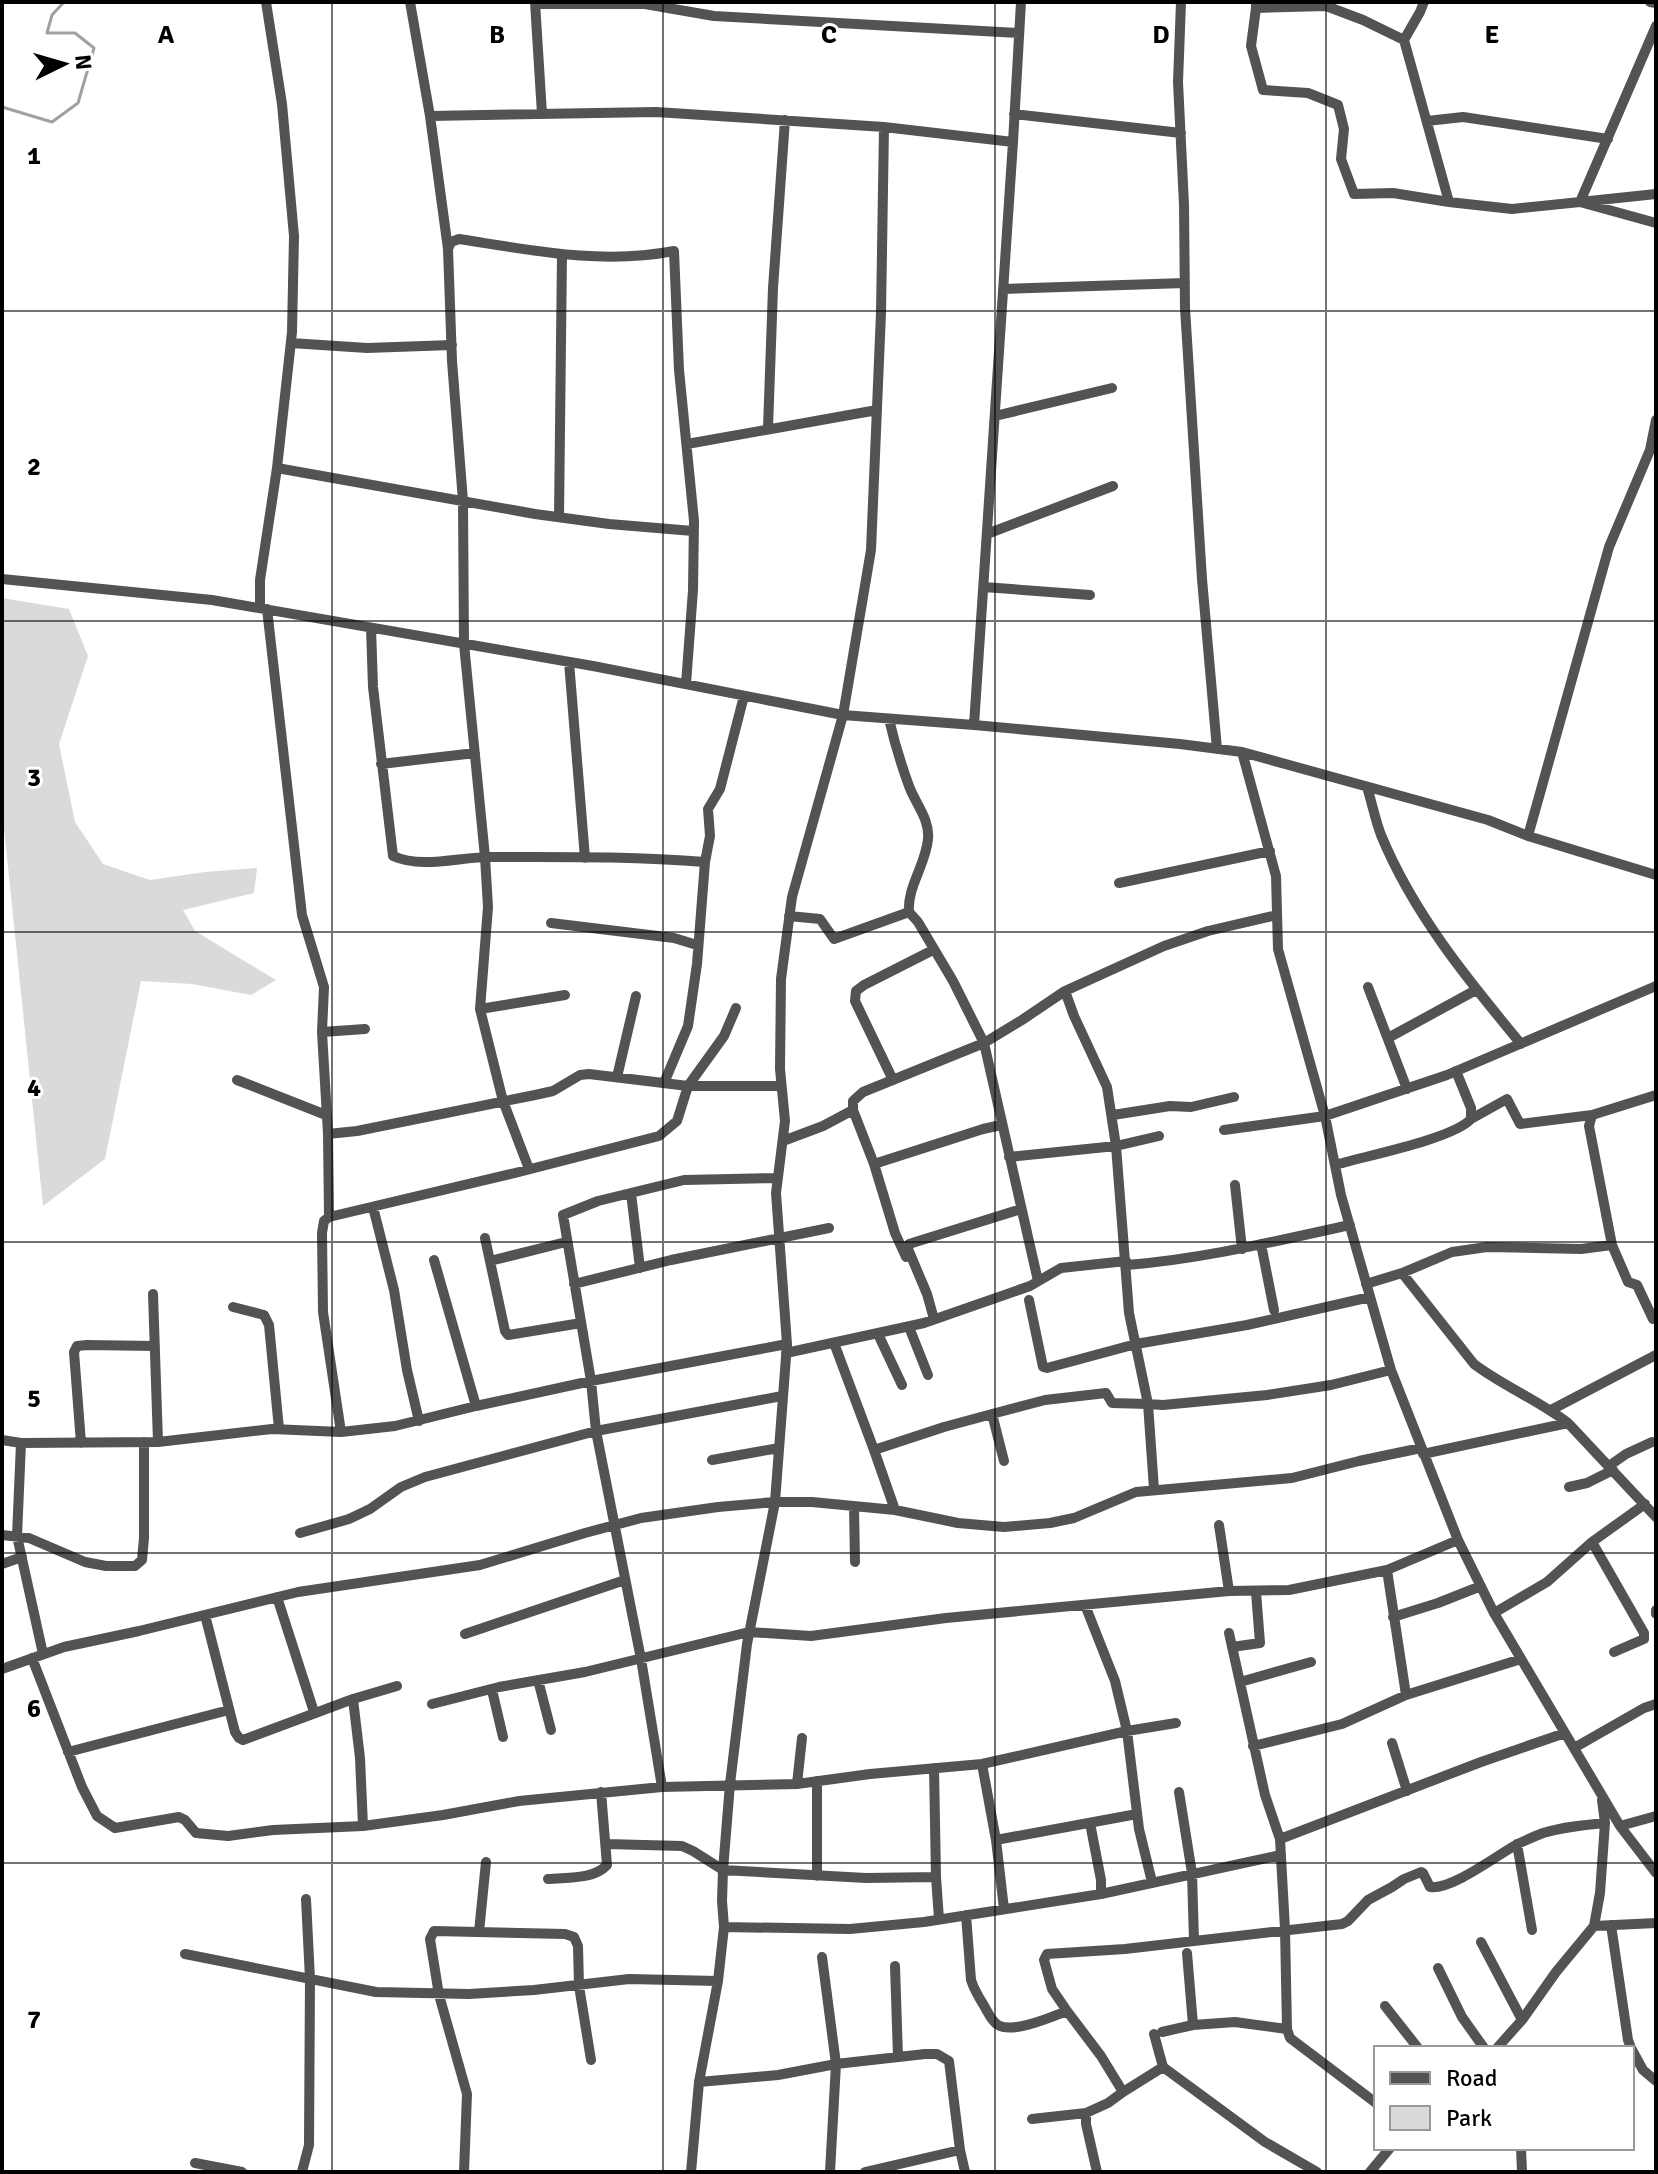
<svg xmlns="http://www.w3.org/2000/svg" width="1658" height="2174" font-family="Signika,sans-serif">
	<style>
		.green { fill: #dadada }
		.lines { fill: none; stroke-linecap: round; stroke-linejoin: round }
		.stream { stroke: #a1a1a1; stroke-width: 3 }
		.street { stroke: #535353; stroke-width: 10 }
		.grid { fill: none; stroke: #000; stroke-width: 2; stroke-opacity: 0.55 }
		.grid-label { font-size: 26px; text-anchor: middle; font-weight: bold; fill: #000; stroke: #fff; stroke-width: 6; stroke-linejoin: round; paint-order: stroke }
	</style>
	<rect width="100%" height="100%" fill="#fff"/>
	<path class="green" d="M2 598 69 609 88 656 59 744 75 822 103 864 150 880 205 872 257 868 254 893 183 910 195 931 276 980 251 995 192 984 141 981 105 1159 43 1206 2 809Z"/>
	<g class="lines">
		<path class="stream" d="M2 107 52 122 78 103 94 48 75 33H47L52 15 64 2"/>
		<path class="street" d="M410 2 430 116 448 249
			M535 2 542 114
			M1181 2 1178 82 1184 205 1185 308 1202 579 1217 749
			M1256 2V8L1326 6 1363 20 1404 40 1449 202 1512 209 1580 202 1656 223
			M1650 2 1656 3
			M535 4H645L714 16 1019 33
			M1256 8 1251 46 1263 90 1308 93 1338 105 1344 129 1341 159 1354 194 1393 193 1449 202
			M1656 26 1580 202 1656 194
			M1404 40 1420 12 1424 2
			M1014 114 1181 133
			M430 116 656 112 884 127 1013 142 1021 2
			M1427 121 1463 117 1608 139
			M1003 289 1185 283
			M291 343 367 348 452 345
			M995 416 1112 388
			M768 428 773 288 785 120
			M687 444 877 410
			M277 468 535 514 609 524 693 531
			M559 517 562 254
			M987 534 1113 486
			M2 579 212 600 593 666 843 715 974 725 1180 744 1242 752 1488 820 1528 836 1656 875
			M984 587 1090 595
			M260 608V580L277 468 292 332 294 236 282 104 266 2
			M267 609 302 915 324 987 322 1032 328 1134 329 1217
			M371 628 373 687 393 856C422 869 459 857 490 857 562 857 633 856 705 862
			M569 662 585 858
			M889 719C894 741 901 764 909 786 915 803 930 819 928 839 926 864 907 887 909 912L918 922 953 981 984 1043 1038 1281
			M974 725 1013 142
			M1242 752 1276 876 1278 949 1325 1116 1341 1195 1391 1370 1458 1540 1494 1613 1620 1826 1656 1873
			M381 764 475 753
			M1367 787C1372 803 1375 819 1381 835 1413 913 1468 980 1521 1044
			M1528 836 1609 547 1650 450 1656 420
			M1119 883 1270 851
			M789 916 820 919 834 939 909 912
			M551 923 674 938 697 945
			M1368 987 1407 1089
			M1065 991 1074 1016 1107 1087 1116 1146 1129 1313 1148 1404 1163 1405 1267 1395 1331 1385 1391 1370
			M480 1009 565 995
			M322 1032 365 1029
			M1388 1038 1476 990
			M617 1077 636 996
			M237 1080 326 1115
			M893 1080 855 1001 856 991 864 985 933 950
			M664 1083 688 1026 697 964 705 862 710 836 708 809 720 789 744 696
			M853 1110 874 1164 895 1233 906 1257
			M1113 1115 1170 1106 1191 1107 1234 1097
			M1471 1119 1507 1099 1520 1124 1592 1115
			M1224 1130 1325 1116 1447 1075 1656 986
			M328 1134 357 1131 535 1095 553 1091 580 1075 589 1074 688 1086 724 1036 736 1008
			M783 1141 823 1126 853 1110V1101L863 1092 984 1043 1022 1020 1065 991 1164 946 1208 931 1277 915
			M1009 1157 1116 1146 1159 1136
			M874 1164 983 1129 1001 1125
			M1335 1165C1365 1156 1453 1139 1471 1119V1108L1456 1071
			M529 1169 503 1101 480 1009 488 907 485 857 464 644 463 501 452 361 448 249 451 242 459 239C531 250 601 265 674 251L679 370 694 521 693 590 686 684
			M777 1178 684 1180 598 1201 563 1215 591 1381 596 1431 641 1659 662 1787 797 1784 870 1774 982 1764 1127 1731 1176 1723
			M1235 1185 1242 1249
			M631 1193 640 1268
			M373 1207 394 1290 407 1370 419 1421
			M485 1238 505 1331 508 1335 581 1323
			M1261 1244 1274 1310
			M1612 1245 1628 1282 1637 1285 1653 1319
			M434 1260 476 1406
			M490 1261 566 1242
			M1127 1265C1203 1259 1276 1241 1350 1225
			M1402 1273 1474 1364C1503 1386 1538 1400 1568 1423L1656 1517
			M574 1284 671 1260 829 1228
			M1366 1284 1402 1273 1452 1252 1487 1247 1581 1249 1612 1245 1589 1126 1592 1115 1656 1095
			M153 1294 158 1442
			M1029 1300 1043 1367 1047 1368 1136 1344 1247 1325 1370 1297
			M233 1307 264 1315 269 1325 279 1429
			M934 1319 927 1294 908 1249 909 1244 1021 1209
			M909 1327 928 1375
			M878 1334 902 1385
			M834 1343 874 1450 944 1427 992 1414 1004 1461
			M786 1353 924 1323 1030 1286 1061 1268 1126 1261
			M1551 1410 1656 1355
			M992 1414 1045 1400 1106 1393 1112 1403 1148 1404 1154 1489
			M341 1432 323 1312 322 1233 324 1221 329 1217 515 1173 659 1136 677 1121 688 1086H781
			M2 1440 21 1443 158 1442 272 1429 341 1432 395 1426 476 1406 591 1381 787 1344
			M21 1443 17 1536 43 1654
			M81 1443 74 1352 77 1346 87 1345 155 1346
			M874 1450 895 1510
			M1423 1454 1568 1423
			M712 1460 779 1448
			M1609 1466 1626 1454 1652 1442
			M1569 1487 1587 1483 1613 1470
			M854 1506 855 1562
			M1219 1525 1229 1591
			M300 1533 349 1519 370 1509 401 1487 425 1477 596 1431 782 1396
			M2 1535 29 1538 85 1562 106 1566H135L142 1560 144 1538V1442
			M1592 1542 1644 1633V1639L1614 1652
			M2 1564 22 1557
			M1387 1570 1406 1695
			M277 1597 314 1712
			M1085 1605 1115 1681 1127 1731 1139 1829 1152 1882
			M1656 1610V1614
			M1494 1613 1547 1582 1592 1542 1645 1504
			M205 1615 235 1732 239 1738 243 1740 353 1699 397 1686
			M1393 1617 1438 1603 1481 1586
			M1229 1633 1265 1795 1280 1839 1285 1929 1287 2029 1290 2038 1376 2103
			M465 1634 625 1580
			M1232 1647 1260 1643 1256 1592
			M32 1658 82 1787 97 1816 115 1828 179 1817 185 1820 196 1833 228 1836 273 1830 363 1826 443 1815 519 1801 662 1787
			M2 1669 64 1647 139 1631 298 1592 480 1565 585 1533 641 1518 718 1507 775 1502H812L895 1510 958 1523 1004 1527 1050 1523 1074 1518 1136 1492 1292 1478 1359 1461 1421 1448
			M538 1680 551 1730
			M1240 1682 1311 1662
			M492 1690 503 1737
			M353 1699 360 1758 363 1826
			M432 1704 499 1687 585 1672 749 1632 811 1636 946 1618 1229 1591 1289 1590 1387 1570 1458 1540
			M1392 1743 1407 1791
			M1253 1746 1342 1724 1406 1695 1521 1659
			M1574 1748 1644 1708 1656 1704
			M68 1752 229 1710
			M982 1764 996 1840 1004 1909
			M934 1768 936 1877 939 1919
			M817 1781V1876
			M797 1784 802 1738
			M1179 1792 1192 1873 1194 1941
			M1090 1823 1101 1880V1894
			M1620 1826 1656 1816
			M1280 1839 1481 1762 1565 1733
			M996 1840 1137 1814
			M606 1844 682 1846 693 1851 723 1870 866 1878 936 1877
			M1517 1844 1532 1930
			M548 1879C567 1877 593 1880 607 1865L601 1792
			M966 1915 971 1980C974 1989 978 1996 983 2004 987 2010 991 2021 998 2025 1013 2034 1051 2017 1067 2011L1101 2056 1123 2092
			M1611 1925 1628 2040 1631 2048
			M1594 1926 1656 1923
			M724 1927 850 1929 924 1922 1101 1894 1281 1855
			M479 1932 486 1862
			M1481 1942 1522 2020
			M1187 1953 1193 2025
			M185 1954 376 1992 469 1994 534 1990 629 1979 718 1981
			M822 1957 836 2064 925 2054H937L949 2061 960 2150
			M895 1966 898 2057
			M1438 1968 1462 2017 1484 2048
			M1385 2006 1418 2048
			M1067 2011 1052 1989 1044 1960 1047 1954 1125 1949 1342 1924 1348 1921 1368 1900 1392 1887 1404 1879 1421 1872 1423 1873 1430 1887C1451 1890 1495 1857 1514 1846 1523 1841 1533 1837 1543 1833 1563 1827 1584 1825 1605 1823
			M1162 2032 1193 2025 1235 2022 1287 2029
			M1154 2034 1163 2067 1265 2142 1317 2172
			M1497 2048 1522 2020 1556 1972 1594 1926 1600 1893 1605 1823 1602 1800
			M1632 2050 1643 2070 1656 2081
			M699 2082 778 2075 836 2064 830 2172
			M1032 2119 1086 2113
			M1521 2148 1522 2172
			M195 2163 242 2172
			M302 2172 309 2145 310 1979 306 1899
			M464 2172 467 2094 439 1995 430 1939 434 1931 565 1934 574 1937 578 1946 579 1986 591 2060
			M691 2172 699 2082 718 1981 724 1927 722 1901 723 1870 730 1784 747 1644 775 1502 787 1344 776 1193 785 1121 780 1069 781 979 792 897 843 715 871 550 881 313 884 127
			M865 2172 960 2150 965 2172
			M1097 2172 1086 2124V2113L1108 2103 1123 2092 1163 2067
			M1370 2172 1390 2148"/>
	</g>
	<path class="grid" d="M332 2V2172M663 2V2172M995 2V2172M1326 2V2172M2 311H1656M2 621H1656M2 932H1656M2 1242H1656M2 1553H1656M2 1863H1656"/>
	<g class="grid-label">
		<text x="166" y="43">A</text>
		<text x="497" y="43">B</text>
		<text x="829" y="43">C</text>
		<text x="1161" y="43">D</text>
		<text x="1492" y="43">E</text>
		<text x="34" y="164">1</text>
		<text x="34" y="475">2</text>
		<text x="34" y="786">3</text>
		<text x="34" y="1096">4</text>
		<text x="34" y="1407">5</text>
		<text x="34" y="1717">6</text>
		<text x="34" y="2028">7</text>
	</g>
	<rect width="1658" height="2174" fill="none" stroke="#000000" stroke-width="8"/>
	<rect x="1374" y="2046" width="260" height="104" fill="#ffffff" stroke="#999999" stroke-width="2"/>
	<rect x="1390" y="2072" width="40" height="12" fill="#535353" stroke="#999999" stroke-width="2"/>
	<text x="1446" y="2086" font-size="24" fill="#000000">Road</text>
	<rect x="1390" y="2106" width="40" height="24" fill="#dadada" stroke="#999999" stroke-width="2"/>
	<text x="1446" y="2126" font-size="24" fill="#000000">Park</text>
	<g transform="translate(64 64) rotate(85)" stroke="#ffffff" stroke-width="6" paint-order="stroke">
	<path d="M0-6L14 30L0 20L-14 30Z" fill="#000000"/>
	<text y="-12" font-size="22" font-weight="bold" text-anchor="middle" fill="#000000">N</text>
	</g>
</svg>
